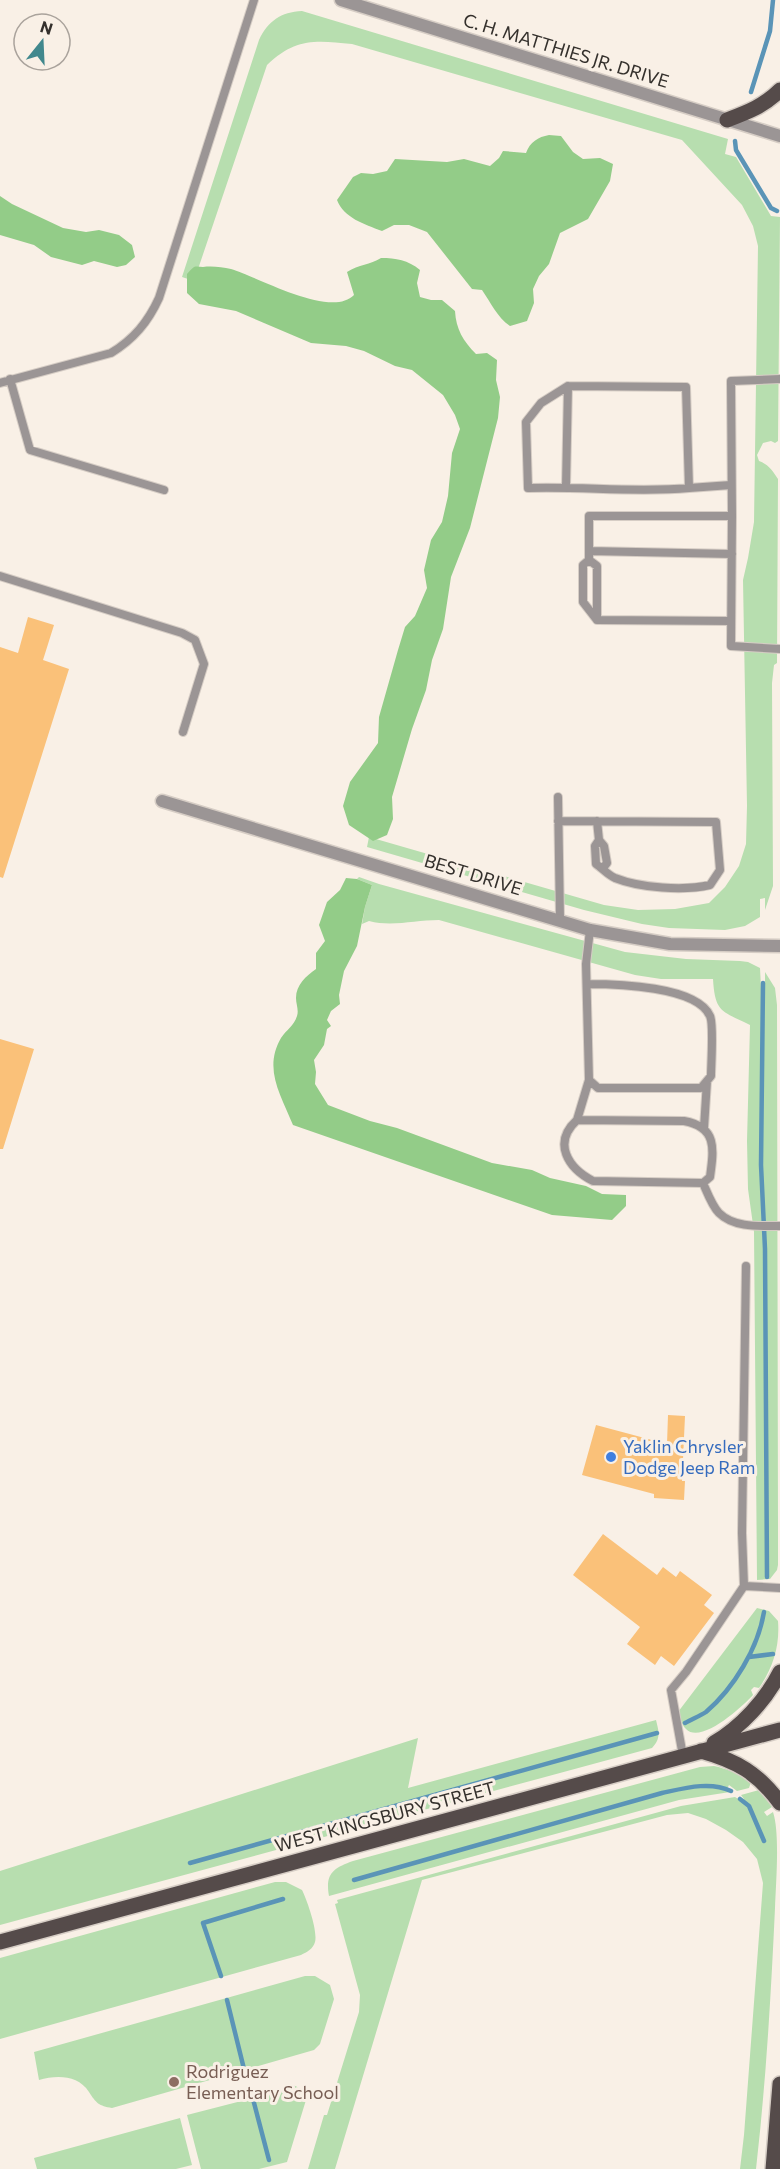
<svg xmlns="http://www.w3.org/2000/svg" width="780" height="2169" font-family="Commissioner,sans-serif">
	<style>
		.green { fill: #b7deaf }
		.forest { fill: #93cc88 }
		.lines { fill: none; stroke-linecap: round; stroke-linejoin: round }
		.stream { stroke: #5a94b7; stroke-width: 4.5 }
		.building { fill: #fac179 }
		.lane-casing { stroke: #d6cdc5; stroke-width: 10 }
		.street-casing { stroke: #d6cdc5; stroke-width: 15 }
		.primary-casing { stroke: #d6cdc5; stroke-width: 18 }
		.lane { stroke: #9b9595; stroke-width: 8 }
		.street { stroke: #9b9595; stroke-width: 12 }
		.primary { stroke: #554b4a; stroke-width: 15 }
		.shop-dot { fill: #3f7fe0; stroke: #f9f0e6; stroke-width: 2 }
		.education-dot { fill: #8d6e63; stroke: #f9f0e6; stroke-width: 2 }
		.labels { text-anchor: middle; stroke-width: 6; stroke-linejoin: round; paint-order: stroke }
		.street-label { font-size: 18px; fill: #34302c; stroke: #f9f0e6 }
		.shop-label { font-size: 18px; fill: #366cbe; stroke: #f9f0e6; text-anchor: start }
		.education-label { font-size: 18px; fill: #785e54; stroke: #f9f0e6; text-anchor: start }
	</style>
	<rect width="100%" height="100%" fill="#f9f0e6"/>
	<path class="green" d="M302 11 728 139 725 154 736 157 771 216 780 217 778 441 775 443 771 441 763 443 757 455 759 461C768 464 773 471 778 479L777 663 774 665 772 683 773 886 765 910V898L760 899V917L745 926 725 930 669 928 642 924 584 910 367 847 369 837 604 905 638 910 675 909 709 903 725 887 739 866 746 844 747 806 743 580 748 558 754 522 758 246 753 226 742 205 682 140 352 44C315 40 295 38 267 65L194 281 182 277 259 40C268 21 281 12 302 11Z
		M359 877 379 884 625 952 686 959 740 961 748 962 760 968 761 988 765 987V972L775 988 777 1005 778 1527V1565L777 1570 770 1579 757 1580 754 1232 748 1189 747 1141 750 1025C722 1011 715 1013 713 979H661L635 975 439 920C415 920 392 927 369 921L362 924 365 907 372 885 357 879Z
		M757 1608 769 1611 778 1621C780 1646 773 1668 759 1688L754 1687 751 1690 753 1695C743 1706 701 1745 686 1729 682 1726 680 1717 678 1712Z
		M656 1720C659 1732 661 1738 652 1748L0 1925V1871L418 1738 408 1788Z
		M714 1766C728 1769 739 1774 751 1782L749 1788 737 1791 729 1785 727 1789 730 1792 679 1800 329 1896C325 1874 333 1868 353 1861L700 1767Z
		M759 1790 772 1807 764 1812 767 1816 773 1812C780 1833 776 1882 775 1908 771 1995 766 2082 756 2169H740L744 2135 763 1883 757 1859 743 1842 726 1830 706 1819 688 1813 667 1815 422 1880 335 2169H308L324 2115H327L359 2012 360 1995 335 1904 338 1903 337 1900 681 1806 735 1797 743 1802 744 1799 741 1795Z
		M275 1882H286L302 1890C307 1900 318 1931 315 1942 313 1949 307 1952 301 1955L0 2039V1958Z
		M305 1976H315L330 1985 334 1999 320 2044 314 2050 112 2108C99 2106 96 2103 89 2092 78 2075 57 2075 39 2080L34 2052Z
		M289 2084C299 2087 305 2089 306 2100L287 2162 259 2169H201L187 2115 288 2089Z
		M180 2118 192 2165 176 2169H37L34 2158Z"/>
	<path class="forest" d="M549 135 561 136 573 152 583 159 600 158 613 164 610 181 588 219 560 233 549 264 539 276 533 289 534 303 527 321 510 326C497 317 491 303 482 290L472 289 427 232 409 225H394L382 231C364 224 344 218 337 200L353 177 361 173 373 174 387 171 395 159 447 162 464 159 490 166 499 158 503 151 526 153C530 142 538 137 549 135Z
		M0 196 12 204 63 228 86 232 99 230 119 235 132 245 135 257 126 265 117 267 94 261 82 265 51 257 34 245 0 235Z
		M381 258C396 258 408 260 420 270L417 283 420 297 431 300H442L455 311C456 329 463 341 476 354L487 353 497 360 496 380 500 397 498 418 470 528 451 577 443 629 432 660 426 690 412 729 392 797 393 819 387 835 373 841 349 825 343 806 350 782 378 743 379 717 398 650 405 627 415 616 427 588 424 570 431 540 442 522 448 496 452 453 460 429 455 415 443 395 412 370 395 366 364 351 346 346 311 343 236 311 199 304 187 293V274C189 272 191 269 194 267 197 266 200 267 203 267 212 266 222 267 231 269 258 277 331 319 354 295L347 272C359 264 370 265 381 258Z
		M346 878 357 879 372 885 365 907 357 946 344 971 339 995 340 1004 331 1011 327 1020 331 1026 327 1029 324 1045 314 1060 316 1072 315 1084 328 1105 370 1121 397 1128 492 1163 532 1170 550 1178 586 1186 602 1194 626 1195V1206L612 1220 552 1215 293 1125C281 1095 263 1069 281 1038 286 1030 294 1026 297 1016 299 1010 296 1004 296 998 296 985 306 976 316 969V953L325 941 319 925 327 902 340 890Z"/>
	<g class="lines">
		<path class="stream" d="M751 92 770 31 773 0
			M735 141 736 150 771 208 777 211
			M763 983 761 1165 765 1249 767 1577
			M749 1657 773 1654
			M685 1723C692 1719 700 1716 706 1712 734 1688 758 1648 764 1612
			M740 1799 749 1806 764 1841
			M190 1863 657 1733
			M354 1880 662 1793C685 1788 710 1781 731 1791
			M221 1976 203 1923 283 1899
			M227 2000 244 2069
			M253 2099 269 2160"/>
	</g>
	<path class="building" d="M28 617 54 625 43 660 69 669 3 878 0 877V647L18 653Z
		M0 1039 34 1049 3 1149H0Z
		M668 1415 685 1416 682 1481H685L684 1500 654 1498V1494L582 1475 596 1425 667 1444Z
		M603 1534 657 1575 663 1567 676 1577 680 1571 712 1595 704 1605 714 1613 674 1666 661 1656 655 1665 627 1644 640 1627 573 1575Z"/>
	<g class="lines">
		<g class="lane-casing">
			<path id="lane" d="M10 379 30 450 164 490
				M0 383 111 353C134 339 148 322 159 298L254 0
				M566 487 568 386
				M689 488C636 493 581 486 528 488L526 422 541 403 568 386 686 387 689 488 731 485
				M732 516 731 381 780 379
				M589 551 732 554
				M589 560V516H732L731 646 780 649
				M589 560 583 565V602L597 620 731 621
				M589 560 597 566V620
				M0 576 182 633 195 640 204 664 183 732
				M558 797 560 919
				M558 821 716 822 720 870 710 885C684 891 640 888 615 878 608 875 602 868 596 864L595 846 599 840
				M597 821 599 840 604 846 607 863 603 868
				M587 984C616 984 697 986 710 1016 714 1024 711 1065 711 1076L701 1088H598L589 1080 586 964 590 930
				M577 1120 684 1121C717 1127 714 1148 710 1177L703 1183 593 1181C568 1168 552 1143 577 1120Z
				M577 1120 589 1080
				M704 1128 707 1081
				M703 1183C707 1192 712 1206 719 1213 734 1228 760 1226 780 1226
				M744 1586 780 1588
				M683 1756 671 1690 686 1672 744 1586 742 1533 746 1266"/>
		</g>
		<g class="street-casing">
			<path id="street" d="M341 0 780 136
				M162 801 590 930 670 944 780 946"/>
		</g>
		<g class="primary-casing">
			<path id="primary" d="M727 120C748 112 764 106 780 90
				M714 1743C741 1727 766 1700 780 1672
				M701 1751C737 1761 758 1773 780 1803
				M0 1942 780 1730
				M773 2169 780 2084"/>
		</g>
		<use href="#lane" class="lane"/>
		<use href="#street" class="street"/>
		<use href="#primary" class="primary"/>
	</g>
	<circle class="shop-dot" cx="611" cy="1457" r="6"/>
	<circle class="education-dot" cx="174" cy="2082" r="6"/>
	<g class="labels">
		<g class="street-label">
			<text transform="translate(566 51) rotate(17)" y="6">C. H. MATTHIES JR. DRIVE</text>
			<text transform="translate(473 875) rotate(17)" y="6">BEST DRIVE</text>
			<text transform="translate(385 1817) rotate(-15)" y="6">WEST KINGSBURY STREET</text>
		</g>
		<g class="shop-label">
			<text x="623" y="1453">Yaklin Chrysler<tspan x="623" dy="21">Dodge Jeep Ram</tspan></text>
		</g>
		<g class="education-label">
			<text x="186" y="2078">Rodriguez<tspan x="186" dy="21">Elementary School</tspan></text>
		</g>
	</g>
	<g transform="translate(42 42) rotate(18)"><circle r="28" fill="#f9f0e6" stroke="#aaa39c" stroke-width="1.5"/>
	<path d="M0-4.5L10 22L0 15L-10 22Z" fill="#41888d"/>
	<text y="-9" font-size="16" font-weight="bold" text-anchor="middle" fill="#34302c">N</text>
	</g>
</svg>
